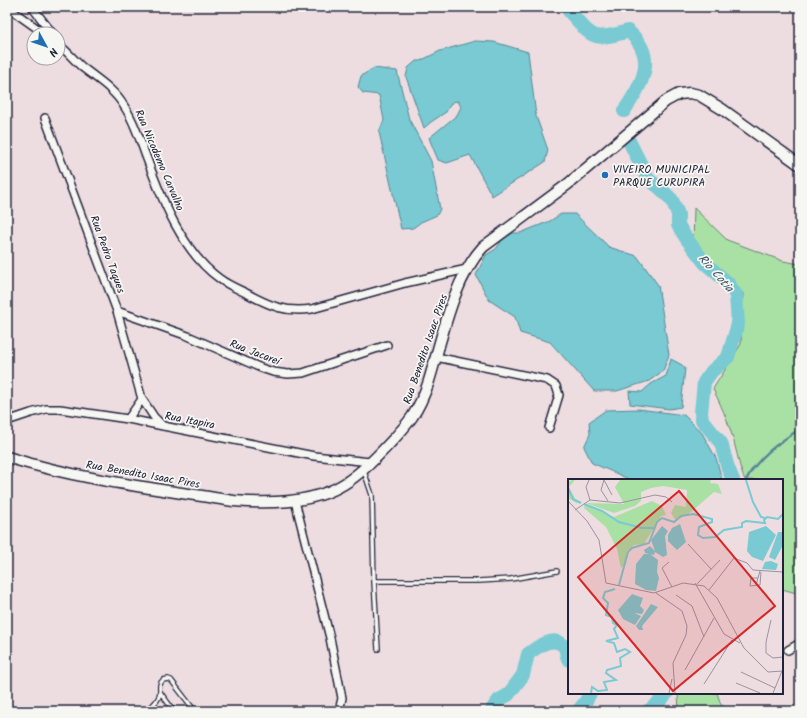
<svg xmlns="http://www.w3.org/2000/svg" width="807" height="718" font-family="Kalam,sans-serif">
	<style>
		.green { fill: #a9e1a5; stroke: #668270 }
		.water { fill: #79cad2; stroke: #568796 }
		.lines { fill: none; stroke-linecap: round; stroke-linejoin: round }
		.stream { stroke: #568796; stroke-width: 2.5 }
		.river { stroke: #79cad2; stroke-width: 14 }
		.lane-casing { stroke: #22223b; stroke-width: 6 }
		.street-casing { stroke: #22223b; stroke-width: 10 }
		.secondary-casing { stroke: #22223b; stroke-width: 13 }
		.lane { stroke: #f6f6f2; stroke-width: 3.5 }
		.street { stroke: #f6f6f2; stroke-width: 7 }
		.secondary { stroke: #f6f6f2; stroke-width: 10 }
		.poi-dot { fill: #1f6fb2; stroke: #f6f6f2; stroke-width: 1.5 }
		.labels { text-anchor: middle; stroke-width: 3.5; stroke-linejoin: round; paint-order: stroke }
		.street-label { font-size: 11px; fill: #22223b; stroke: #f6f6f2 }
		.poi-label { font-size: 11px; fill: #22223b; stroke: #f6f6f2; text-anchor: start }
		.water-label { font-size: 12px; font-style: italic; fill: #3c5468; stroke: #f6f6f2 }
		.inset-river { fill: none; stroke: #79cad2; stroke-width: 2 }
		.inset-road { fill: none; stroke: #9c929f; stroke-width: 1 }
		.view { fill: #d62828; fill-opacity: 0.15; stroke: #d62828; stroke-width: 2 }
		.inset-edge { fill: none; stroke: #22223b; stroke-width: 2 }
	</style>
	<rect width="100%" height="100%" fill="#eddde1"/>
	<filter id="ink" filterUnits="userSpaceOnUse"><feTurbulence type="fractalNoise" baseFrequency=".025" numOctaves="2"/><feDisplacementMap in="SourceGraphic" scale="8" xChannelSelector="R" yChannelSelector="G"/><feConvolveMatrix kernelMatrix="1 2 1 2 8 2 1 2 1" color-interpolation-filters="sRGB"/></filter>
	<g filter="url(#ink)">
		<path class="green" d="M694 208 727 240 783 261 800 264V594L782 589V480H745C740 470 739 461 736 450 731 428 723 409 713 389L741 344 743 293 693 246Z
			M678 693H717L721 705 733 711H679Z"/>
		<path class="water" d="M475 41 494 42 528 52 536 116 548 150 545 162 492 196 470 155 447 163 438 160 429 138 457 115 461 107 458 101 452 102 446 112 431 122 424 128 406 77 408 68 416 61H420L440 51Z
			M374 68 397 71 409 119 431 161 440 209 437 215 421 222 413 228 401 229 379 132 384 120 379 95 363 93 358 87 361 76Z
			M561 214H575L609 247 637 256 658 285 669 355 663 371 649 381 617 391H594L550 342 520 333 515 317 489 300 476 275 486 255 496 249 502 240 513 233H520L550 221Z
			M671 359 682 365 685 368 681 407 669 409 630 404 629 391 642 392 651 384 666 376Z
			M639 409 684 415 702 433 716 458 722 480H631L592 463 584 447 590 434 589 422 606 410Z"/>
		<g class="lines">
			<path class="stream" d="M746 480C757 458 779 442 800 429"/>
			<path class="river" d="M568 7 569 11C593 38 592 42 628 31 659 57 642 84 624 111
				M629 141 648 179 660 188 672 200 678 214V225L686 238 705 263 728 283 736 295 738 324 728 357 712 371 704 382 701 413 702 420 721 443 728 468 733 480
				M493 711V708L499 700 508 695 523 675 528 654C537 647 556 633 565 648 567 652 566 657 569 660
				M578 711 586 701 590 693
				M648 711 655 706 667 693"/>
			<g class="lane-casing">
				<path id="lane" d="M364 471 372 495 374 581 378 649
					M374 581H479L511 579 557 571
					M160 692 174 711
					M143 711C151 707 159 702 160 692 160 686 159 684 163 680L168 679 171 680 195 711"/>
			</g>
			<g class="street-casing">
				<path id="street" d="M7 7 45 34
					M32 7 53 34
					M58 44C67 51 74 60 82 67 97 79 114 89 124 106 135 122 140 141 147 159 162 200 183 253 220 279 228 285 238 289 246 293 270 306 286 313 312 309L405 283 467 269
					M45 118 117 311 142 399 154 417 163 426
					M117 311 188 336 261 368 273 372 288 374 303 373 387 345
					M436 357 547 380 556 386 559 395 549 428
					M7 410 10 419
					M128 419 142 399
					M7 421 31 413 46 409H60L128 419 314 456 370 462
					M295 501 330 638 342 698 339 711
					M788 650 800 643"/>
			</g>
			<g class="secondary-casing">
				<path id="secondary" d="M7 457C80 480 159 489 234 501 269 504 314 503 344 484 360 474 376 458 389 444 409 423 418 412 428 384 442 340 452 281 483 247L568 184 666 101 679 94 690 93 699 95 722 109 800 165"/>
			</g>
			<use href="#lane" class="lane"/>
			<use href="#street" class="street"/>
			<use href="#secondary" class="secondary"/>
		</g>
	</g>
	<circle class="poi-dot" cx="605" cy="175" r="4"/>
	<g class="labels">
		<g class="street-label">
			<text transform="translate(160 160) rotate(67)" y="4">Rua Nicodemo Carvalho</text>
			<text transform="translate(108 254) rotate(70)" y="4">Rua Pedro Taques</text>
			<text transform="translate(425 349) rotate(-71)" y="4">Rua Benedito Isaac Pires</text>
			<text transform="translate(255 352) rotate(21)" y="4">Rua Jacareí</text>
			<text transform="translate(190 420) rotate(11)" y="4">Rua Itapira</text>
			<text transform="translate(143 474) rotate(10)" y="4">Rua Benedito Isaac Pires</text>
		</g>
		<g class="poi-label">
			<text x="613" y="173">VIVEIRO MUNICIPAL<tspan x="613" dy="13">PARQUE CURUPIRA</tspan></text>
		</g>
		<g class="water-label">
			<text transform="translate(716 273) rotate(48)" y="4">Rio Cotia</text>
		</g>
	</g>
	<g transform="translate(568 479)">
		<rect width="215" height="215" fill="#eddde1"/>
		<path d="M3 1H7L1 8 10 25 0 19V4ZM52 1H143L142 4 150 5 154 15 146 13 123 33 108 42 103 34 107 26 118 28 119 11 95 7 83 9 73 13V22L67 27 46 34 18 24 56 25 47 8ZM84 22 94 27 98 36 93 37 76 65 66 66 59 72 58 84 53 89 49 70 38 48 16 29 17 25 46 38Z" fill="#a9e1a5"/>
		<path d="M112 45 118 63 109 71 100 62V56L104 49ZM94 47 100 52 97 57 99 76 95 78 87 73 86 76 77 74 76 71 82 67 87 72 83 61ZM198 47 208 56 195 82 184 78 179 72 181 53ZM210 53H215V66L207 81 201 78ZM76 75H82L90 81 89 93 91 99 88 112 78 111 67 105 68 85ZM203 82 210 85 208 91 194 90 197 83ZM64 115 75 119 72 127 76 131 74 135 66 134 73 137 67 146 55 140 50 131ZM83 125 90 128 74 147 75 151H71L68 147Z" fill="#79cad2"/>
		<path class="inset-river" d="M178 1 185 23 193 38 197 39M0 9 5 20 13 24M16 25 34 32 51 43 74 49H87M51 106 60 73 64 69 81 64 89 43 94 39 106 43 113 37 125 35 144 40V43L131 48 130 56 135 59 147 58 156 51 174 48V44L178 42 197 44 196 41 199 38 210 40 215 35M23 214 24 208 30 212 39 211 36 203 48 201 38 194 39 191 53 187 52 179 62 173 57 170 49 173 46 164 38 162 50 159 46 150 49 146 45 144 44 138 38 136 40 124 35 119 37 113 47 110"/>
		<path class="inset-road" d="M21 1 18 8 22 21M36 1 33 11 40 22M36 1 44 16M0 22 19 42 31 61 38 104 86 114 115 104 136 107 149 119 176 169 200 193 215 192M7 31 22 21 52 24 87 16 98 18 104 23M120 65 143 90M101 83 94 89 104 108M190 99H183L182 107 192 106 193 93M127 104 156 155 172 164M129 105 152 81M188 106 192 92M141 111 166 79 179 84 185 91 215 93M88 114 114 132 119 147 118 156 105 184 107 214M108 116 124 127 136 158M203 141 198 163V174L205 179 215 178M117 191 146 139M173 193 207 209M168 204 192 214M136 205 164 161M101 214 104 200M205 214 214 192"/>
		<path class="view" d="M111 12 207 127 105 212 10 98Z"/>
		<rect width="215" height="215" class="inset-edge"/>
	</g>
	<rect width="807" height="718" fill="none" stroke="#f6f6f2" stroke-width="24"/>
	<rect x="12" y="12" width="783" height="694" fill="none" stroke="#22223b" stroke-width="1.5" filter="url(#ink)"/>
	<g transform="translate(46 46) rotate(130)"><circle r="19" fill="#f6f6f2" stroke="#a1a1a9"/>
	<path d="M0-3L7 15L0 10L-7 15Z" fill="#1f6fb2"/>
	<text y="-6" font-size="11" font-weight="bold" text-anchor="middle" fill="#22223b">N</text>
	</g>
</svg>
